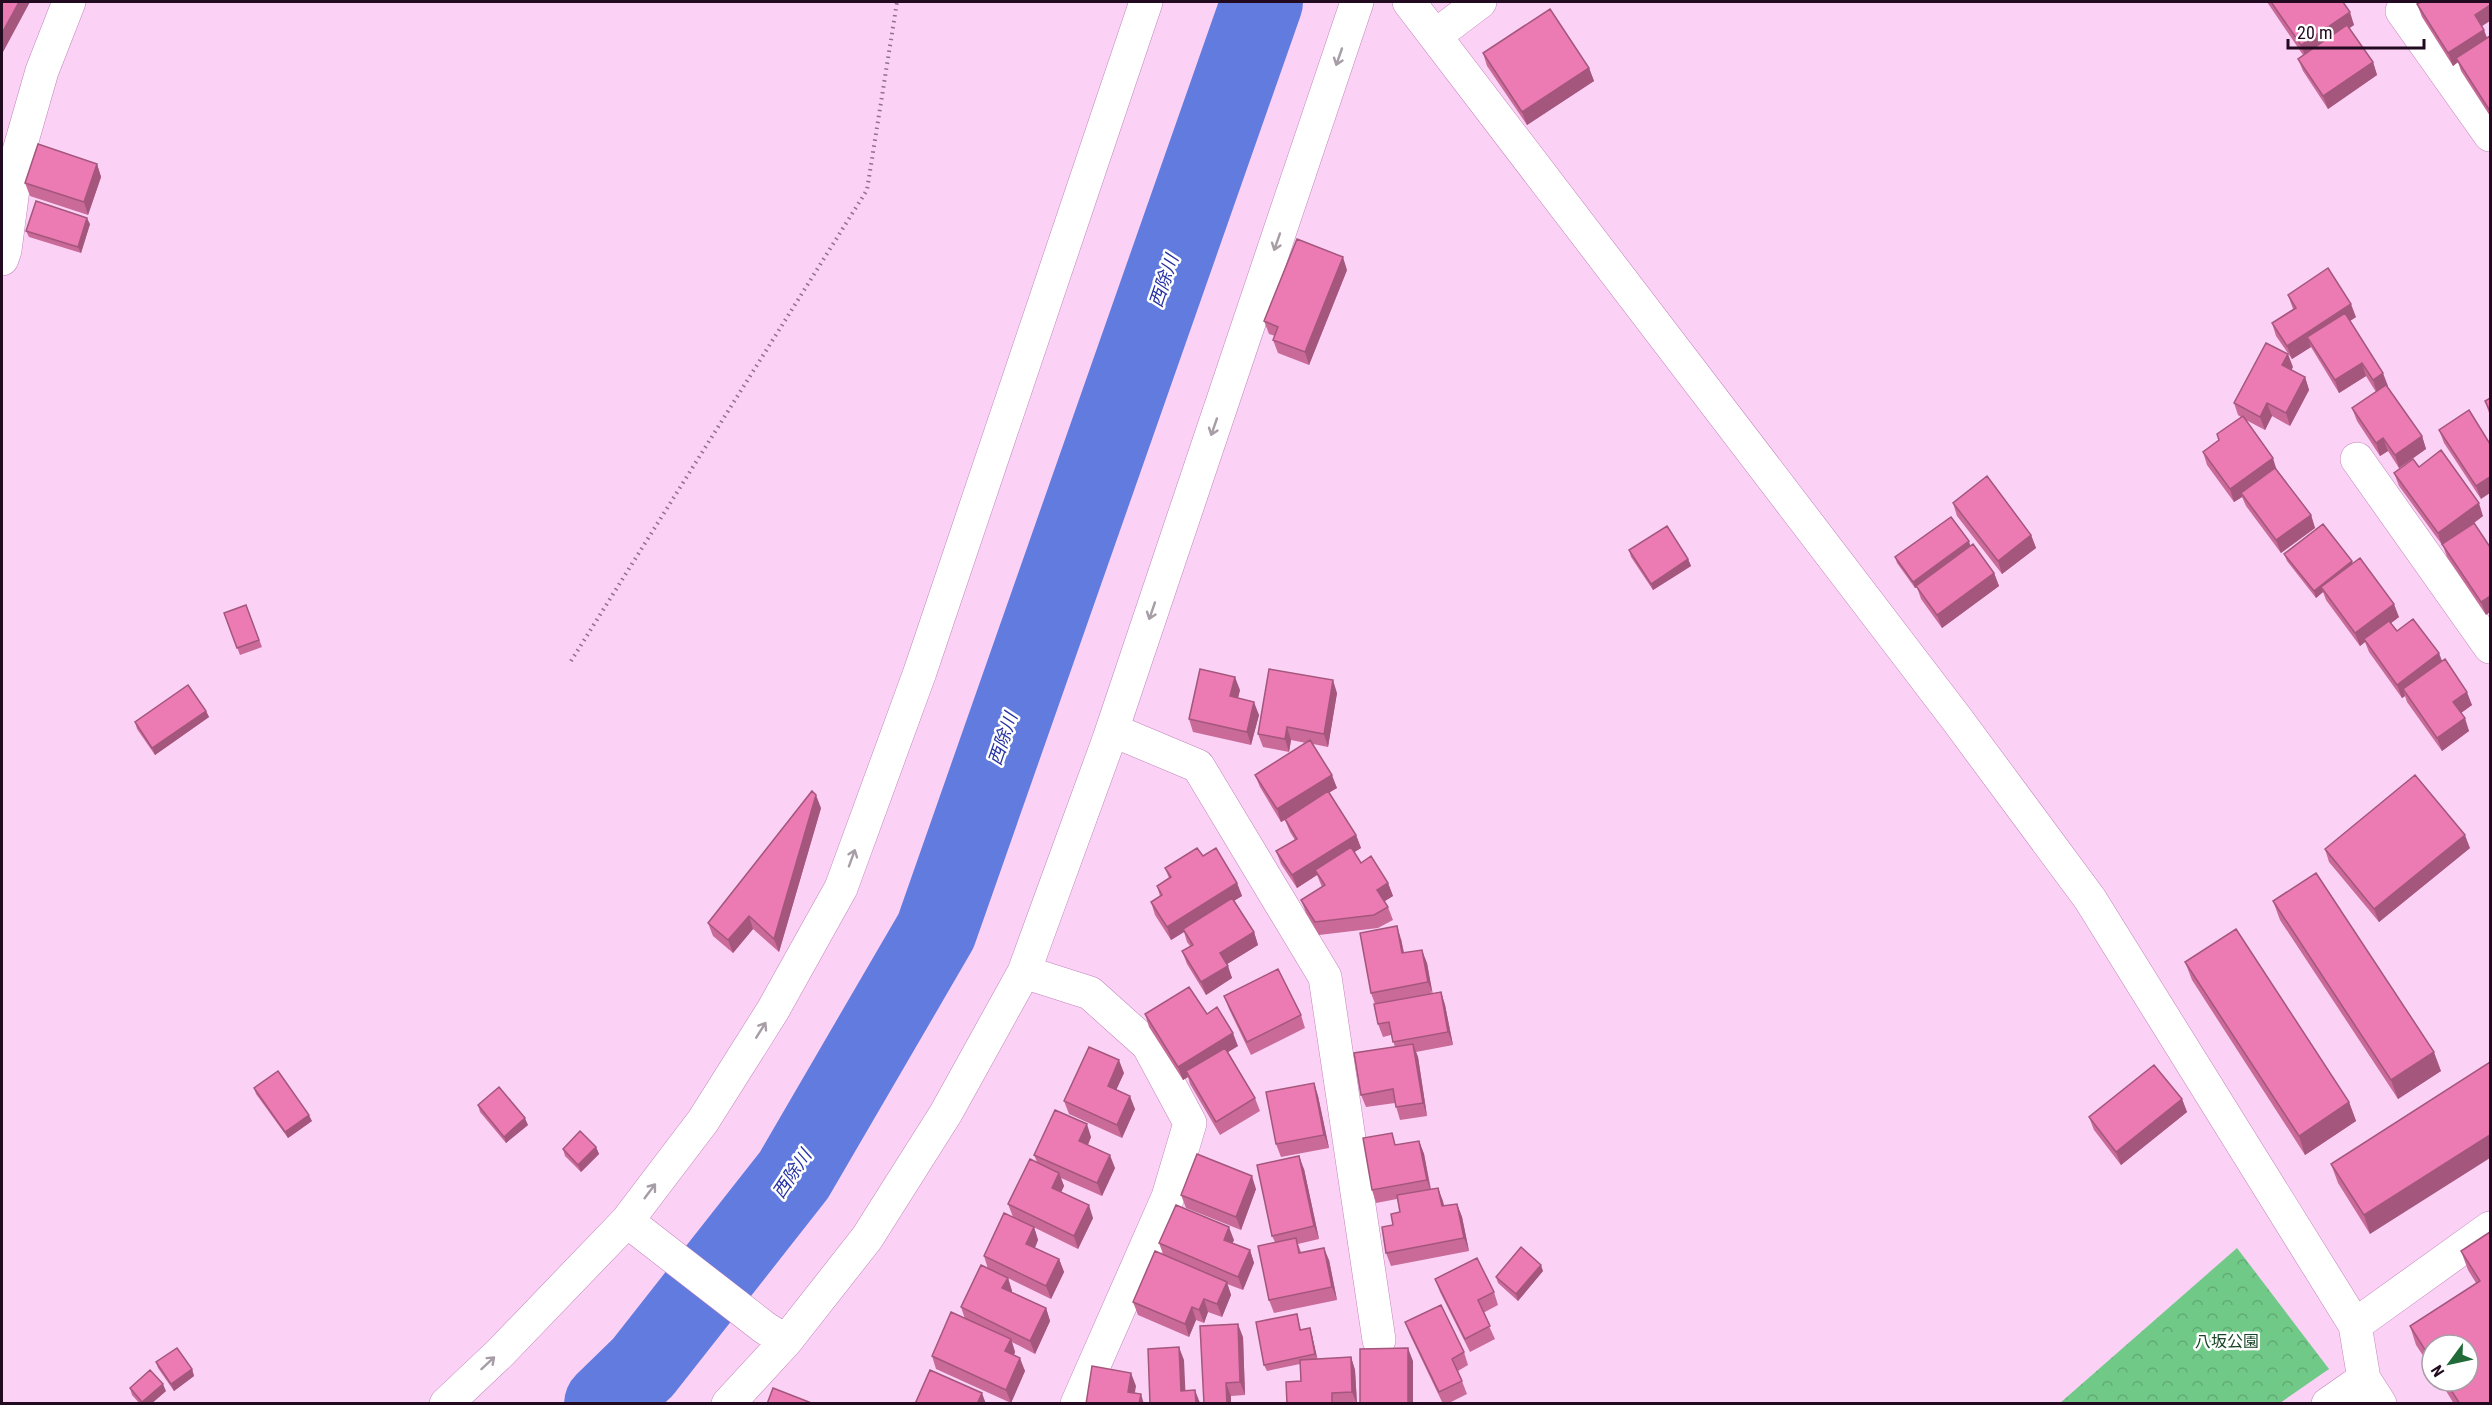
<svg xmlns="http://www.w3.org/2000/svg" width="2492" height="1405" font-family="'Roboto Condensed','Noto Sans JP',sans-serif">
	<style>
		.forest { fill: url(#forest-crowns) }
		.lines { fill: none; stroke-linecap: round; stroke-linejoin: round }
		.river { stroke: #627bde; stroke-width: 82 }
		.minor-casing { stroke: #c283bb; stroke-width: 34 }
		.path { stroke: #91708d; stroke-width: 4; stroke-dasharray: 1.5 4.5; stroke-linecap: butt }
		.minor { stroke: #fff; stroke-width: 33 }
		.wall { fill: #ca6a99 }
		.shaded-wall { fill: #a4567d }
		.building { fill: #eb7bb2; stroke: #a4567d; stroke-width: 1.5 }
		.oneway { stroke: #a79da6 }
		.labels { text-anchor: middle; stroke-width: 5; stroke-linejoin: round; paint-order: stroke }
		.park-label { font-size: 16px; fill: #1a4627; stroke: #fff }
		.water-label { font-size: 18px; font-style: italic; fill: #2732a4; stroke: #fff }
	</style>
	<defs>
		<pattern id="forest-crowns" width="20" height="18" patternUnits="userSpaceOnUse" patternTransform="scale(1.5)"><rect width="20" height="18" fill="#70c987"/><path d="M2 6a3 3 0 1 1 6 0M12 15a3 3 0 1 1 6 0" fill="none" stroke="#61ab74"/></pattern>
	</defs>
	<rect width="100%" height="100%" fill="#fbd2f6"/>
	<path class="forest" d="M2237 1248 2329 1369 2280 1403H2060Z"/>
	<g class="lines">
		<path class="river" d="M605 1404 643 1367 794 1175 936 931 1262 2"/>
		<g class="minor-casing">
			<path id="minor" d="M1409 2 1956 718 2090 899 2355 1325 2364 1379 2380 1404
				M2417 2 2402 11 2490 135
				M1435 36 1480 2
				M2 259 5 250 17 158 42 71 69 2
				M2357 459 2490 647
				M1112 730 1198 766 1325 977 1379 1340
				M1024 972 1090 993 1148 1045 1190 1123 1168 1197 1077 1404
				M627 1221 765 1328 786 1341
				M2355 1325 2490 1228
				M446 1404 500 1353 627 1221 703 1121 773 1010 841 888 920 672 1146 2
				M728 1404 786 1341 867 1238 946 1113 1024 972 1109 739 1357 2
				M2328 1404 2364 1379"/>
		</g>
		<path class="path" d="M571 661 867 190 897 2"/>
		<use href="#minor" class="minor"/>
	</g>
	<path class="wall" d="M2267 2H2343L2354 25 2349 28 2373 62 2377 75 2328 109 2303 71 2298 59 2303 55Z
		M2417 4 2482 27 2487 38 2490 36V116L2461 71 2458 62 2453 66 2422 17Z
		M1483 53 1589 68 1594 81 1527 125 1487 66Z
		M97 164 101 177 88 215 30 196 25 183Z
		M90 224 81 253 29 237 26 231Z
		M1347 270 1309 365 1278 353 1273 340 1275 336 1269 334 1264 321Z
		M2288 295 2356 317 2350 321 2387 387 2422 436 2426 449 2399 468 2388 451 2380 456 2357 421 2352 408 2376 392 2366 376 2339 393 2311 347 2292 359 2276 336 2272 323 2293 309Z
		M2293 367 2291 370 2305 377 2309 390 2290 426 2272 416 2265 430 2244 419 2277 470 2311 515 2315 528 2281 553 2246 506 2242 497 2234 502 2207 465 2203 452 2219 440 2241 417 2238 415 2234 403Z
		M2490 398V416L2485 401Z
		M2469 410 2481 499 2444 443 2439 430Z
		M2419 467 2483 516 2474 523 2486 615 2447 557 2443 546 2399 486 2394 473Z
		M1953 503 2031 535 2036 548 2002 574 1957 516Z
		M1970 546 1994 573 1999 586 1942 628 1921 599 1917 587 1915 588 1897 563 1895 557Z
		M1629 550 1688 559 1691 566 1653 590 1631 557Z
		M2284 554 2353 564 2399 617 2391 623 2397 631 2442 661 2472 705 2461 713 2469 731 2442 751 2407 702 2405 696 2402 698 2369 652 2365 642 2360 646 2326 600 2323 592 2316 598 2287 561Z
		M246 605 262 647 240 655 224 613Z
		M1240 690 1238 698 1259 715 1251 745 1193 732 1189 719Z
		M1337 693 1328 747 1313 744 1337 788 1329 792 1356 835 1361 848 1354 852 1361 863 1388 883 1393 896 1384 901 1388 907 1393 920 1378 928 1319 935 1306 913 1301 900 1322 887 1317 875 1297 888 1281 864 1276 851 1295 840 1290 832 1285 820 1281 822 1260 787 1255 775 1306 743 1291 740 1289 752 1263 747 1258 734Z
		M206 711 209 717 155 755 137 729 135 722Z
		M821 808 779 952 753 929 733 953 713 936 708 923Z
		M2470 848 2379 922 2329 862 2325 849Z
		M1203 856 1237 883 1242 896 1234 900 1254 932 1258 945 1227 964 1232 978 1206 995 1187 964 1182 951 1190 946 1187 942 1184 932 1171 940 1155 915 1151 902 1160 896 1157 886 1169 878 1165 868Z
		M2273 901 2441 1071 2398 1099 2280 920Z
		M1401 939 1404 952 1427 963 1432 994 1441 992 1445 1005 1453 1045 1416 1052 1418 1057 1427 1116 1400 1120 1395 1103 1366 1107 1361 1095 1395 1047 1391 1035 1383 1037 1378 1024 1375 1004 1371 993Z
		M2185 962 2349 1102 2356 1121 2305 1155 2192 980Z
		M1224 996 1301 1015 1305 1028 1251 1055 1229 1009Z
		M1145 1014H1207L1238 1046 1228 1052 1255 1098 1260 1111 1220 1135 1190 1084 1188 1077 1183 1080 1149 1027Z
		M2490 1062 2370 1234 2338 1183 2331 1164Z
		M1124 1073 1116 1090 1135 1109 1122 1138 1069 1114 1064 1101Z
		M1314 1083 1318 1096 1329 1148 1281 1157 1276 1144Z
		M254 1088 312 1121 288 1138 256 1094Z
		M2182 1099 2187 1112 2121 1165 2094 1130 2089 1117Z
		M478 1105 528 1125 506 1143 480 1112Z
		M1091 1137 1088 1145 1115 1168 1102 1196 1061 1178 1064 1186 1061 1192 1093 1218 1078 1249 1013 1217 1008 1204 1037 1162 1034 1155Z
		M1419 1141 1424 1154 1431 1189 1438 1188 1444 1206 1457 1204 1462 1217 1469 1251 1391 1266 1386 1253 1400 1212 1397 1199 1376 1203 1372 1190 1397 1145Z
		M596 1147 599 1154 581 1172 565 1156 563 1149Z
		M1304 1169 1319 1239 1298 1244 1301 1252 1329 1260 1337 1300 1274 1313 1269 1300 1275 1242 1272 1236Z
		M1256 1189 1241 1230 1186 1208 1181 1195Z
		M1034 1227 1038 1240 1035 1248 1059 1259 1064 1272 1051 1299 1008 1278 1012 1291V1292L1046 1308 1050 1321 1035 1354 1012 1342 1015 1352 1014 1355 1025 1371 1011 1403 936 1369 932 1356 965 1319 961 1307 988 1269 984 1256Z
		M2490 1232V1404H2454L2440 1381H2468L2432 1345V1369L2416 1345 2410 1326 2476 1283 2468 1270 2461 1251Z
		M1234 1240 1232 1243 1250 1250 1254 1263 1243 1290 1227 1284 1231 1295 1222 1317 1208 1312 1204 1323 1196 1320 1189 1337 1138 1315 1133 1302 1163 1254 1159 1243Z
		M1543 1271 1518 1301 1498 1283 1496 1277Z
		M1435 1279 1494 1292 1498 1305 1483 1313 1495 1339 1470 1352 1440 1292Z
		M1297 1314 1301 1330 1312 1335 1317 1359 1351 1357 1355 1370 1357 1404H1287L1301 1381 1300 1364 1267 1371 1264 1365Z
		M1405 1322 1464 1352 1468 1365 1458 1371 1467 1394 1447 1404H1443L1410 1335Z
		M1243 1337 1245 1395 1231 1396V1404H1204Z
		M156 1362 192 1369 194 1376 174 1391 158 1368Z
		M130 1388 166 1391 151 1404H140L132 1395Z"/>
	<path class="shaded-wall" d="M19 2H30L2 54V33Z
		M2490 5V21L2479 28 2475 15Z
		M2350 12 2354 25 2306 58 2301 45Z
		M2484 30 2489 43 2456 58 2458 62 2453 66 2448 53Z
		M2373 62 2377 75 2328 109 2323 96Z
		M1589 68 1594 81 1527 125 1522 112Z
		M97 164 101 177 88 215 84 202Z
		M87 218 90 224 81 253 78 247Z
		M1343 257 1347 270 1309 365 1305 352Z
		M2351 304 2356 317 2313 345 2307 337 2311 347 2292 359 2287 346Z
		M2288 354 2293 367 2287 378 2282 365Z
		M2362 363 2366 376 2339 393 2335 380Z
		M2383 373 2388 386 2377 393 2373 380Z
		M2305 377 2309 390 2290 426 2286 413Z
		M2267 403 2272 416 2265 430 2260 417Z
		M2422 436 2426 449 2399 468 2395 455Z
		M2383 438 2388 451 2380 456 2376 443Z
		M2273 458 2277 471 2241 493 2242 497 2234 502 2230 489Z
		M2490 477V493L2481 499 2476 486Z
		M2479 503 2483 516 2442 546 2438 533Z
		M2311 515 2315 528 2281 553 2276 540Z
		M2031 535 2036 548 2002 574 1998 561Z
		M1969 541 1971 548 1915 588 1913 582Z
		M1688 559 1691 566 1653 590 1651 584Z
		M2352 561 2354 568 2321 587 2323 592 2316 598 2314 591Z
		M1994 573 1999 586 1942 628 1937 615Z
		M2490 596V612L2486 615 2481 602Z
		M2394 604 2399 617 2366 642 2364 639 2365 642 2360 646 2355 633Z
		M2439 653 2444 666 2403 689 2405 696 2402 698 2397 685Z
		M1235 677 1240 690 1235 709 1230 696Z
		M1333 680 1337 693 1328 747 1324 734Z
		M2467 692 2472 705 2458 715 2453 702Z
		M1254 702 1259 715 1251 745 1247 732Z
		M206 711 209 717 155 755 152 748Z
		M2465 718 2469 731 2442 751 2437 738Z
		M1287 727 1291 740 1289 752 1285 739Z
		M1332 775 1337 788 1281 822 1277 809Z
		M816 795 821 808 779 952 774 939Z
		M1356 835 1361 848 1318 875 1315 870 1317 875 1297 888 1292 875Z
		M2465 835 2470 848 2379 922 2374 909Z
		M1237 883 1242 896 1184 932 1183 929 1184 932 1171 940 1167 927Z
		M1388 883 1393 896 1382 903 1377 890Z
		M749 916 753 929 733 953 728 940Z
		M1397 926 1401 939 1406 966 1402 953Z
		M1254 932 1258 945 1224 966 1220 953Z
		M1422 950 1427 963 1433 995 1428 982Z
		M1228 966 1232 978 1206 995 1201 982Z
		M1441 992 1445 1005 1453 1045 1448 1032Z
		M1233 1033 1238 1046 1189 1076 1186 1071 1188 1077 1183 1080 1178 1067Z
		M1413 1044 1418 1057 1427 1116 1423 1103Z
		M2434 1052 2441 1071 2398 1099 2391 1080Z
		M1119 1060 1124 1073 1112 1099 1108 1086Z
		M1314 1083 1318 1096 1329 1148 1324 1135Z
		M1130 1096 1135 1109 1122 1138 1117 1125Z
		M2182 1099 2187 1112 2121 1165 2116 1152Z
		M2349 1102 2356 1121 2305 1155 2299 1136Z
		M309 1115 312 1121 288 1138 285 1132Z
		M525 1118 528 1125 506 1143 504 1137Z
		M1087 1124 1091 1137 1084 1154 1079 1141Z
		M2490 1135V1158L2370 1234 2364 1215Z
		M1419 1141 1424 1154 1431 1193 1427 1180Z
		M596 1147 599 1154 581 1172 578 1165Z
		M1110 1155 1115 1168 1102 1196 1097 1183Z
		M1299 1156 1304 1169 1319 1239 1314 1226Z
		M1059 1173 1064 1186 1057 1201 1052 1188Z
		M1252 1176 1256 1189 1241 1230 1236 1217Z
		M1438 1188 1443 1201 1447 1219 1442 1206Z
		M1457 1204 1462 1217 1469 1251 1464 1238Z
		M1089 1205 1093 1218 1078 1249 1074 1236Z
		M1034 1227 1038 1240 1031 1256 1026 1244Z
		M1229 1227 1234 1240 1228 1253 1224 1240Z
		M1324 1248 1329 1260 1337 1300 1332 1287Z
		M1250 1250 1254 1263 1243 1290 1238 1277Z
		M1059 1259 1064 1272 1051 1299 1046 1286Z
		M1541 1265 1543 1271 1518 1301 1516 1294Z
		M1008 1278 1012 1291 1007 1301 1002 1288Z
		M1227 1282 1231 1295 1222 1317 1217 1304Z
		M1204 1299 1208 1312 1204 1323 1199 1310Z
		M1192 1307 1196 1320 1189 1337 1185 1324Z
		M1046 1308 1050 1321 1035 1354 1030 1341Z
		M1238 1324 1243 1337 1245 1395 1240 1382Z
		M1310 1328 1312 1335 1318 1361 1315 1354Z
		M1011 1339 1015 1352 1010 1364 1005 1351Z
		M1179 1347 1184 1360 1186 1404 1181 1391Z
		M1408 1348 1413 1361V1404H1408Z
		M1351 1357 1355 1370 1357 1404 1352 1392Z
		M1020 1358 1025 1371 1011 1403 1006 1390Z
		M192 1369 194 1376 174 1391 171 1384Z
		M1131 1373 1136 1386 1133 1404 1128 1392Z
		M1226 1383 1231 1396V1404H1227Z
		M163 1384 166 1391 151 1404H142V1402Z
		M1195 1390 1200 1403V1404H1196Z
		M982 1393 986 1404H977Z
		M1141 1394 1144 1404H1139Z"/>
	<path class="building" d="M2 2H19L2 33Z
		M2271 2H2343L2350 12 2301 45Z
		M2421 2H2490V5L2475 15 2484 30 2448 53 2417 4Z
		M1550 9 1589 68 1522 112 1483 53Z
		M2347 25 2373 62 2323 96 2298 59Z
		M2490 36V111L2456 58Z
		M38 144 97 164 84 202 25 183Z
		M36 201 87 218 78 247 26 231Z
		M1297 239 1343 257 1305 352 1273 340 1278 327 1264 321Z
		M2328 268 2351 304 2287 346 2272 323 2296 308 2288 295Z
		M2345 313 2383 373 2373 380 2362 363 2335 380 2307 337Z
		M2266 343 2288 354 2282 365 2305 377 2286 413 2267 403 2260 417 2234 403Z
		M2386 385 2422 436 2395 455 2383 438 2376 443 2352 408Z
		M2490 398V411L2485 401Z
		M2469 410 2490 444V477L2476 486 2439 430Z
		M2243 416 2273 458 2230 489 2203 452 2219 440 2217 434Z
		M2441 450 2479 503 2438 533 2394 473 2413 459 2419 467Z
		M2275 468 2311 515 2276 540 2241 493Z
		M1987 476 2031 535 1998 561 1953 503Z
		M1951 517 1969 541 1913 582 1895 557Z
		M2474 523 2490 547V596L2481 602 2442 544Z
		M2323 524 2352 561 2314 591 2284 554Z
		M1667 526 1688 559 1651 584 1629 550Z
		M1973 544 1994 573 1937 615 1916 586Z
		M2360 558 2394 604 2355 633 2321 587Z
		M246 605 259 640 237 648 224 613Z
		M2413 619 2439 653 2397 685 2364 639 2389 621 2397 631Z
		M2445 659 2467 692 2453 702 2465 718 2437 738 2403 689Z
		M1200 669 1235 677 1230 696 1254 702 1247 732 1189 719Z
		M1269 669 1333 680 1324 734 1287 727 1285 739 1258 734Z
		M188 685 206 711 152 748 135 722Z
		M1310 740 1332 775 1277 809 1255 775Z
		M2415 775 2465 835 2374 909 2325 849Z
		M812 791 816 795 774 939 749 916 728 940 708 923Z
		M1328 791 1356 835 1292 875 1276 851 1297 839 1285 819Z
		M1351 847 1361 863 1371 856 1388 883 1377 890 1388 907 1374 915 1315 922 1301 900 1325 885 1315 870Z
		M1197 848 1203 856 1216 848 1237 883 1167 927 1151 902 1162 895 1157 886 1171 877 1165 868Z
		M2316 873 2434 1052 2391 1080 2273 901Z
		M1232 898 1254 932 1220 953 1228 966 1201 982 1182 951 1193 945 1183 929Z
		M1397 926 1402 953 1422 950 1428 982 1371 993 1360 933Z
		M2236 929 2349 1102 2299 1136 2185 962Z
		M1278 969 1301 1015 1247 1042 1224 996Z
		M1189 987 1207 1014 1217 1007 1233 1033 1178 1067 1145 1014Z
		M1441 992 1448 1032 1393 1042 1389 1022 1378 1024 1374 1004Z
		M1413 1044 1423 1103 1396 1107 1393 1089 1361 1095 1354 1053Z
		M1089 1047 1119 1060 1108 1086 1130 1096 1117 1125 1064 1101Z
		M1225 1048 1255 1098 1216 1122 1186 1071Z
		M2490 1062V1135L2364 1215 2331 1164Z
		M2154 1065 2182 1099 2116 1152 2089 1117Z
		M278 1071 309 1115 285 1132 254 1088Z
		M1314 1083 1324 1135 1276 1144 1266 1092Z
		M499 1087 525 1118 504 1137 478 1105Z
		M1055 1110 1087 1124 1079 1141 1110 1155 1097 1183 1034 1155Z
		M580 1131 596 1147 578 1165 563 1149Z
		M1392 1133 1395 1145 1419 1141 1427 1180 1372 1190 1363 1138Z
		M1197 1154 1252 1176 1236 1217 1181 1195Z
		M1299 1156 1314 1226 1272 1236 1257 1165Z
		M1030 1159 1059 1173 1052 1188 1089 1205 1074 1236 1008 1204Z
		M1438 1188 1442 1206 1457 1204 1464 1238 1386 1253 1382 1227 1393 1225 1391 1214 1400 1212 1397 1195Z
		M1176 1205 1229 1227 1224 1240 1250 1250 1238 1277 1159 1243Z
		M1004 1213 1034 1227 1026 1244 1059 1259 1046 1286 984 1256Z
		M2490 1232V1404H2460L2445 1381H2468V1345H2432V1361L2410 1326 2480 1281 2461 1251Z
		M1296 1238 1299 1253 1324 1248 1332 1287 1269 1300 1258 1246Z
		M1521 1247 1541 1265 1516 1294 1496 1277Z
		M1155 1251 1227 1282 1217 1304 1204 1299 1199 1310 1192 1307 1185 1324 1133 1302Z
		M1477 1258 1494 1292 1478 1300 1490 1326 1465 1339 1435 1279Z
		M981 1265 1008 1278 1002 1288 1046 1308 1030 1341 961 1307Z
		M1441 1305 1464 1352 1452 1359 1462 1381 1439 1392 1405 1322Z
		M951 1312 1011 1339 1005 1351 1020 1358 1006 1390 932 1356Z
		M1297 1314 1300 1330 1310 1328 1315 1354 1264 1365 1256 1322Z
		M1238 1324 1240 1382 1226 1383 1227 1404H1204L1200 1326Z
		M1179 1347 1181 1391 1195 1390 1196 1404H1150L1148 1349Z
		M177 1348 192 1369 171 1384 156 1362Z
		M1408 1348V1404H1360V1349Z
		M1351 1357 1352 1392 1332 1393V1404H1287L1286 1382 1301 1381 1300 1360Z
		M1092 1366 1131 1373 1128 1392 1141 1394 1139 1404H1086Z
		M150 1370 163 1384 142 1402 130 1388Z
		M930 1370 982 1393 977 1404H915Z
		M773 1388 814 1404H767Z"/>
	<defs><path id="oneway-shaft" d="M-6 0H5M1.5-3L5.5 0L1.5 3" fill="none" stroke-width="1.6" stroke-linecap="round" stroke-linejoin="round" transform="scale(1.5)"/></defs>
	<g class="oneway">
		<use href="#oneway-shaft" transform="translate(1339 57) rotate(109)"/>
		<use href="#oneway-shaft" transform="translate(1277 242) rotate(109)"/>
		<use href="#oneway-shaft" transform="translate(1214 427) rotate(109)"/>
		<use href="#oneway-shaft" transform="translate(1152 611) rotate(109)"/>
		<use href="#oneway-shaft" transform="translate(852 858) rotate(-70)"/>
		<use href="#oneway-shaft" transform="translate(761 1030) rotate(-58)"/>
		<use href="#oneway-shaft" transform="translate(650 1191) rotate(-53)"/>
		<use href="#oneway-shaft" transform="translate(488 1363) rotate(-43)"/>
	</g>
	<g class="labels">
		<g class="park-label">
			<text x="2227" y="1347">八坂公園</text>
		</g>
		<g class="water-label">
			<text transform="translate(1164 281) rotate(-71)" y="6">西除川</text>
			<text transform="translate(1003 739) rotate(-71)" y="6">西除川</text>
			<text transform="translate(792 1174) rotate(-56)" y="6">西除川</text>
		</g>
	</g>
	<rect width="2492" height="1405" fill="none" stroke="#220a20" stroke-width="6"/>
	<g transform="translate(2450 1363) rotate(237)"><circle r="28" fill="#ffffff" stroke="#a79da6" stroke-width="1.5"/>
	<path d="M0-4.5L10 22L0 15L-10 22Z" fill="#216b39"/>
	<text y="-9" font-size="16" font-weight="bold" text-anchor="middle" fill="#220a20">N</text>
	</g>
	<path d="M2288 39v9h136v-9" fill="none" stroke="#220a20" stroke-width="3"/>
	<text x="2297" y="39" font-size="18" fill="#220a20" stroke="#ffffff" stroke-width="4.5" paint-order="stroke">20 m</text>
</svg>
